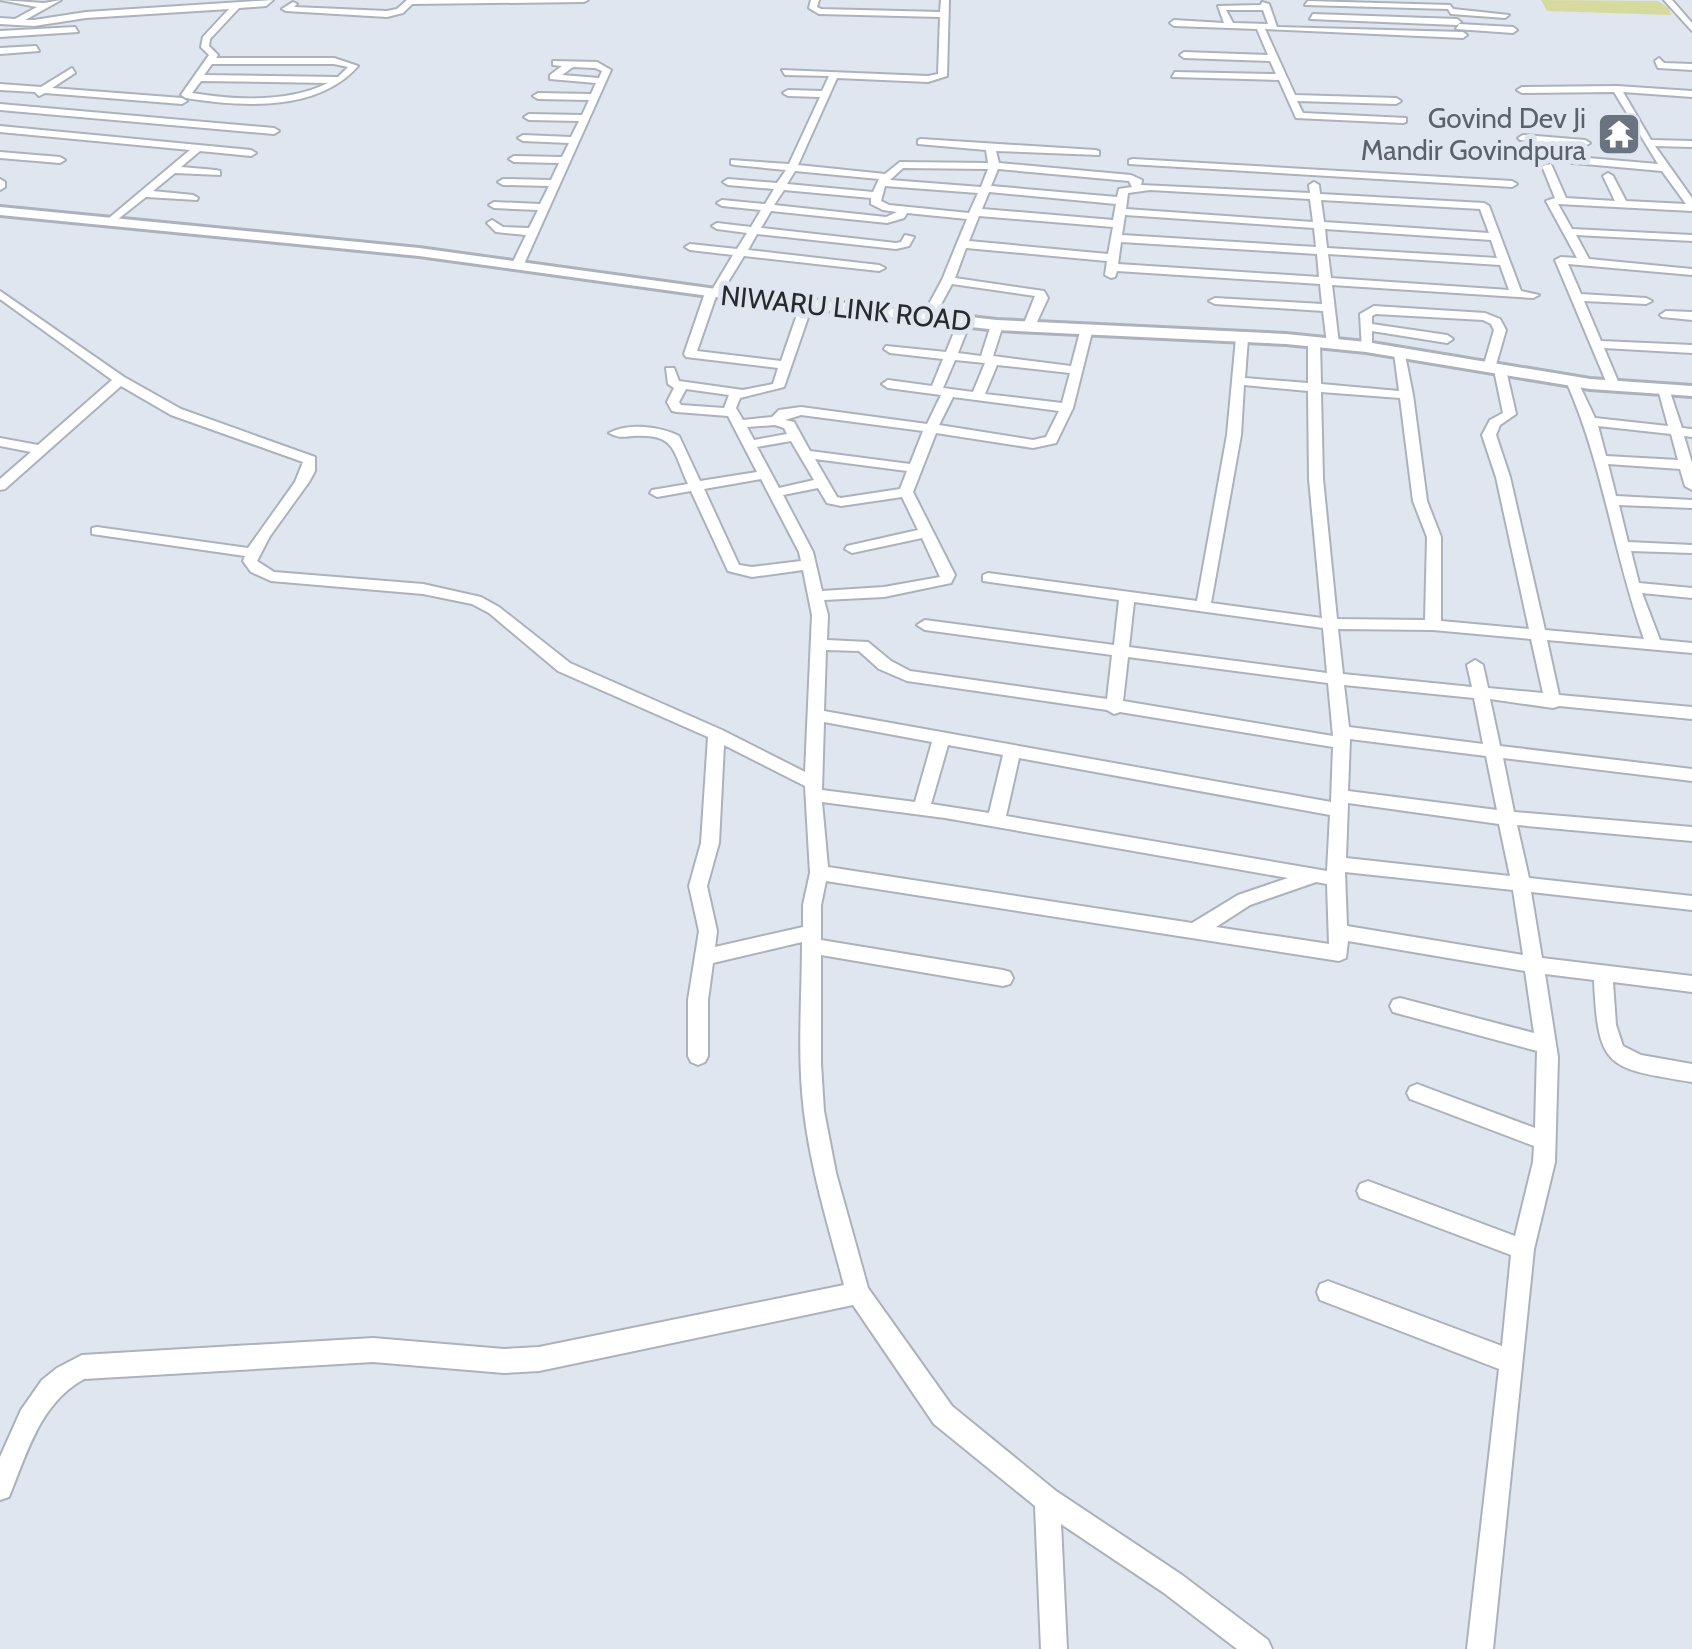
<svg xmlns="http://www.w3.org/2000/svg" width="1692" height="1649" font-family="Cabin,sans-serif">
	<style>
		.green { fill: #d7da9e }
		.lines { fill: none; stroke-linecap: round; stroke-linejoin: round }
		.minor-casing { stroke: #acb2bb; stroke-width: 4 }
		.tertiary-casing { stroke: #acb2bb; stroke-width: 6 }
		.minor { fill: #fff; fill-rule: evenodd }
		.tertiary { fill: #fff; fill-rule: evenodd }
		.labels { text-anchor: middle; stroke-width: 10; stroke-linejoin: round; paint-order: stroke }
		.far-worship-label { font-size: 28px; fill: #5b616d; stroke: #dfe6ef; text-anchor: end }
		.far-street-label { font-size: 28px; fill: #282a2e; stroke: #dfe6ef }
	</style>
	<rect width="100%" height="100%" fill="#dfe6ef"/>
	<path class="green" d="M1541 0 1658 1 1669 8 1671 15 1547 11Z"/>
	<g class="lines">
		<g class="minor-casing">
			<path id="minor" d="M0 0 44 3 61 0 25 20H34L86 12 273 0 266 6 239 8 210 39 209 46 218 55 216 58H334L358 66C318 112 242 107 186 98L181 95 209 55 201 47 203 37 229 9 86 18 34 26 0 24V18L15 19 37 7ZM212 64H334L348 67 338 77 204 75ZM201 81 328 83C288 103 234 100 192 93Z
				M407 0H588L584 2 412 4 403 13 387 17 286 11 282 9 293 2 297 4 294 7 387 11 397 9Z
				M811 0H819L817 7 821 9 940 12 941 0H949L947 76 928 82 837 78 798 165 885 174 900 162 988 163 986 150 918 144V140L921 139 1095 150 1099 151V155L996 151 999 163 1131 175 1142 180 1141 185 1310 193 1309 185 1314 182 1319 185 1320 194 1484 203 1489 206 1521 291 1539 295 1533 298 1332 285 1339 344 1333 348 1327 344 1323 311 1215 304 1209 301 1215 298 1322 304 1320 284 1117 271 1115 277 1111 278 1105 275 1107 261 966 248 955 278 1044 291 1048 298 1035 326 1029 330 1023 326 1035 296 952 284 934 317 928 321 922 317 942 280 967 219 907 213 904 218 887 223 771 211 761 228 896 243 901 242 905 235 914 237 909 246 896 249 757 234 748 250 879 265 885 268 879 271 744 256 720 295 716 296 697 351 781 361 801 303 807 300 813 303 784 387 740 398 736 408 743 420 772 417 779 410 801 407 927 424 941 395 888 388 882 384 888 380 932 386 943 359 890 353 884 349 886 346 946 352 959 320 965 316 971 320 958 353 981 356 991 325 997 321 1003 325 993 356 1071 366 1080 332 1086 328 1092 332 1073 408 1056 443 1033 448 936 433 913 492 955 575 951 583 884 597 824 600 828 615 827 640 868 642 891 661 910 671 1107 699 1112 655 925 630 917 625 925 620 1114 645 1119 600 983 581V575L988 573 1197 601 1227 435 1236 338 1242 334 1248 338 1245 378 1308 383V342L1314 338 1320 342 1321 384 1399 391 1394 353 1404 350 1413 395 1427 501 1441 537V621L1529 629 1496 477 1482 435 1490 420 1503 413 1494 370 1496 367 1506 370 1516 414 1500 425 1496 435 1510 477 1545 630 1644 639C1613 552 1603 464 1566 381L1568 378H1576L1595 418 1668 426 1658 389 1668 386 1682 428 1692 429V437L1684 436 1692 463V490L1685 486 1680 469 1608 464 1616 496 1692 500V508L1619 505 1628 542 1692 545V553L1631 551 1639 583 1692 588V598L1642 593 1660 640 1692 643V653L1547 640 1559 695 1692 707V719L1559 706 1553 708 1490 699 1500 746 1692 769V781L1503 758 1514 812 1692 827V841L1517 825 1529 878 1692 896V910L1531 892 1542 958 1692 976V992L1613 982 1616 1025 1623 1046 1641 1055 1692 1064V1082C1607 1068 1598 1069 1594 980L1545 974 1558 1057 1555 1162 1534 1249 1493 1649H1467L1499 1369 1320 1300 1317 1292 1320 1284 1328 1281 1502 1346 1511 1255 1360 1198 1357 1191 1360 1184 1368 1181 1515 1236 1533 1162 1534 1146 1410 1099 1407 1093 1410 1087 1417 1084 1535 1128 1537 1051 1400 1014 1393 1012 1390 1006 1393 1000 1400 998 1534 1033 1525 971 1348 941 1346 958 1339 961 826 881 821 905V940L1003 970 1010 972 1013 978 1010 984 1003 986 821 955V1064L824 1111 836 1173 868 1288 952 1406 1056 1491 1182 1575 1268 1640 1272 1649H1237L1164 1593 1061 1524 1067 1649H1041L1035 1506 934 1424 853 1305 539 1371 504 1373 373 1362 84 1379C40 1403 27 1453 9 1497L0 1500V1457L21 1410 42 1380 57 1368 82 1355 373 1338 504 1349 539 1347 844 1285C829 1228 811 1171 804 1112 797 1056 802 998 802 942L713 963 708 1000V1056L705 1062 698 1065 691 1062 688 1056V1000L699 931 689 886 701 843 708 737 558 671 489 613 472 604 423 594 271 581 251 572 243 561 245 556 92 534V528L97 527 248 548 295 482 303 462 171 415 121 386 5 489 0 490V479L31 452 0 446V438L38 445 112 380 0 299V291L124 377 181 409 315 457V471L309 482 270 536 257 561 274 572 423 584 481 597 499 607 570 663 722 730 805 772 812 615 803 570 752 577 728 571 691 491 657 497 650 493 652 490 688 484C672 449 676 434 633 436 623 437 618 438 609 433 629 423 659 426 679 436L700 481 757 472 728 416 677 412 672 411 667 402 674 388 668 384 666 368H674L679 381 743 390 773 384 778 368 686 357 684 354 705 293 712 290 733 255 690 250 685 247 690 244 737 249 747 233 717 229 712 226 717 223 751 227 761 210 722 206 717 203 722 200 765 204 774 189 728 185 723 182 728 179 777 183 786 170 735 165 731 164V160L789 164 820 97 788 96 783 93 788 90 822 91 829 76 785 75 782 70 928 76 938 74 940 17 819 14 809 8ZM903 168 988 169 981 187 890 180ZM998 169 1129 181 1132 187 1119 189 1117 197 991 186ZM795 171 879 179 873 192 787 184ZM885 186 978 193 969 213 889 205 881 201ZM784 190 871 198V204L883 210 897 212 886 217 774 205ZM1150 190 1310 199 1313 222 1126 209 1128 193ZM989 192 1116 204 1113 220 982 209ZM1321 200 1480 209 1489 233 1324 222ZM1125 215 1314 228 1316 247 1122 235ZM979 216 1113 227 1108 254 969 241ZM1325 229 1491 240 1497 258 1327 248ZM1121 242 1317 254 1319 277 1118 264ZM1328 254 1500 265 1509 290 1331 278ZM955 360 985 363 973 392 943 388ZM997 365 1070 373 1062 403 985 394ZM1244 385 1308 391 1309 479 1322 618 1211 603 1241 435ZM686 389 729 395 724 408 681 405 679 402ZM1321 392 1400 398 1413 501 1427 537 1425 620 1337 619 1323 479ZM953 397 1059 411 1046 437 1033 440 939 425ZM801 415 923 431 910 464 810 451 794 422 785 420ZM775 425 784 428 787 434 754 440 747 427ZM1598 426 1671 434 1678 460 1606 456ZM791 441 814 480 779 488 757 447ZM815 459 907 471 900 489 841 498 837 497ZM761 479 799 552 801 561 752 567 739 565 704 489ZM818 488 827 503 841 506 902 497 918 530 847 546 845 549 852 553 922 538 940 577 884 587 822 591 813 552 783 495ZM1134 602 1323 628 1327 673 1129 647ZM1338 629 1433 630 1531 639 1543 693 1488 688 1483 665 1475 660 1467 665 1472 687 1343 674ZM826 650 859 651 879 669 907 681 1107 710 1114 714 1120 712 1333 747 1331 802 824 711ZM1128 657 1328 683 1333 736 1123 701ZM1344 685 1474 698 1483 744 1349 727ZM824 722 932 742 915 802 822 790ZM1350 739 1486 756 1497 810 1348 791ZM724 745 805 786 810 873 803 905V927L715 947 717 931 707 886 719 843ZM948 745 1003 755 989 813 931 804ZM1019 758 1330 815 1327 871 1006 816ZM822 802 945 818 1288 878 1238 895 1192 923 828 867ZM1348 803 1499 824 1510 876 1346 858ZM1345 872 1513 890 1523 955 1347 926ZM1316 882 1327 884 1329 944 1216 927 1250 905Z
				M1664 0H1672L1692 23V31Z
				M1308 1 1450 5 1453 9 1509 15 1505 18 1451 14 1448 9 1305 5Z
				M1262 2 1269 4 1277 27 1463 32 1467 35 1463 38 1265 29 1295 95 1396 98 1401 101 1396 104 1297 101 1303 113 1406 118V122L1403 123 1296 118 1279 80 1172 77 1175 72 1276 74 1270 61 1184 58 1180 55 1184 52 1268 55 1257 29 1174 26 1170 23 1174 20 1224 23 1218 6 1261 5ZM1226 10H1263L1268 24 1233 23Z
				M1313 14 1457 19 1461 22 1457 25 1310 19Z
				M1459 24 1513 27 1517 30 1513 33 1456 29Z
				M75 27 78 32 0 37V31Z
				M36 46 39 51 0 54V48Z
				M1659 58 1664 63 1692 64V70L1658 68 1655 61Z
				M553 61 597 62 611 70 524 264 518 267 512 264 526 235 496 232 487 223 492 220 503 227 529 228 538 210 494 208 489 205 494 202 540 204 549 186 503 185 498 182 503 179 551 180 559 163 514 162 509 159 514 156 562 157 569 143 523 141 518 138 523 135 571 137 579 121 529 120 524 117 529 114 582 115 589 100 538 99 533 96 538 93 591 94 596 83 550 79V75L562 66 553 65ZM573 67 595 68 602 71 599 78 562 75Z
				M72 68 75 73 52 88 182 98 187 101 182 104 45 93 39 96 35 92 0 90V84L41 87Z
				M1617 86 1692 91V97L1623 92 1651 140 1692 141V147L1655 146 1692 198V211L1558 204 1572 229 1692 235V241L1576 235 1589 259 1692 269V275L1568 264 1581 294 1646 298 1652 301 1646 304 1584 301 1601 341 1692 345V353L1604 348 1620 386 1614 390 1608 386 1555 260 1561 257 1577 258 1546 201 1555 198 1542 166 1551 164 1566 198 1615 201 1603 176 1608 173 1613 176 1626 201 1686 204 1662 171 1529 159 1524 156 1529 153 1658 164 1614 92 1522 93 1517 90 1522 87Z
				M0 104 274 128 279 131 274 134 0 110Z
				M0 126 251 150 256 153 251 156 200 151 181 167 216 170 220 171V175L175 173 153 191 193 195 198 198 197 200 146 197 113 223 109 222V218L190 150 0 132Z
				M1523 135 1585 140 1590 143 1585 146 1520 140 1518 138Z
				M0 152 60 157 65 160 60 163 0 158Z
				M1133 159 1512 181 1517 184 1512 187 1129 164V160Z
				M0 179 5 182V187L0 190Z
				M1374 306 1485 313 1500 319 1506 330 1495 368 1489 372 1483 368 1494 330 1491 324 1483 320 1376 314 1372 316V324L1447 335 1453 339 1447 343 1372 331V347L1362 350 1360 314Z
				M1666 311 1692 312V320L1662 317 1660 315Z"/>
		</g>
		<g class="tertiary-casing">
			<path id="tertiary" d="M0 207 419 248 716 289 997 320 1286 334 1366 342 1590 379 1692 386V396L1590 389 1366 352 1286 344 997 330 716 297 419 256 0 215Z"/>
		</g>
		<use href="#minor" class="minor"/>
		<use href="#tertiary" class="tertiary"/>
	</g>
	<defs>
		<g id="temple-square" transform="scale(2.25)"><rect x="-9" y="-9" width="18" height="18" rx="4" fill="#6b7280" stroke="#dfe6ef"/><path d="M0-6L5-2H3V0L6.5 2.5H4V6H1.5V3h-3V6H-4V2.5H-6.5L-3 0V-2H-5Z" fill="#fff"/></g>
	</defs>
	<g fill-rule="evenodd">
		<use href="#temple-square" x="1619" y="134"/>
	</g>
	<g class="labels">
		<g class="far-worship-label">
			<text x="1586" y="128">Govind Dev Ji<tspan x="1586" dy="32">Mandir Govindpura</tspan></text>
		</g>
		<g class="far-street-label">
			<text transform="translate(846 308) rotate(6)" y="10">NIWARU LINK ROAD</text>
		</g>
	</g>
</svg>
